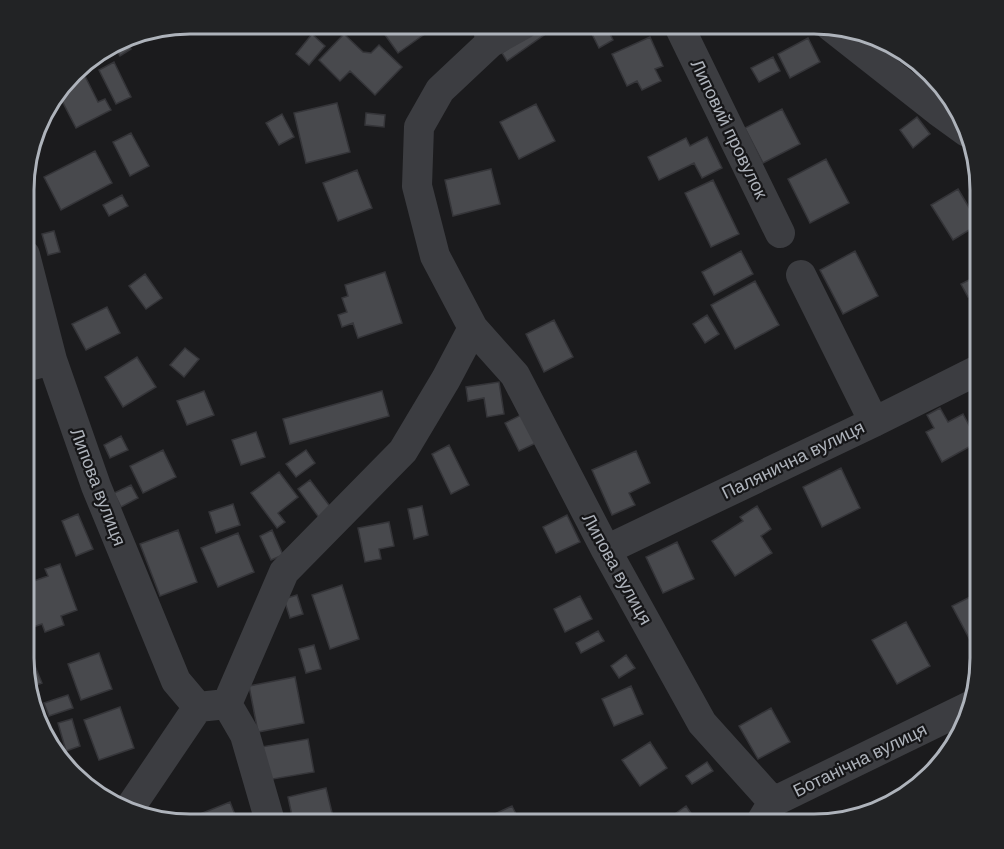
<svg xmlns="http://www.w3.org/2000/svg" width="1004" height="849" font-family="Arial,sans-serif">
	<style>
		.building { fill: #48494d; stroke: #353539; stroke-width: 1.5 }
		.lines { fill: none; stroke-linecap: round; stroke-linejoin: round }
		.minor { stroke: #3c3d41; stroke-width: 30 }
		.labels { text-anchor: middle; stroke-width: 4.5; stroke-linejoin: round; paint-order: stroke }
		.street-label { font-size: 18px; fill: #aeb3bb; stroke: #161618 }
		.rim { fill: none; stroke: #aeb3bb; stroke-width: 3 }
	</style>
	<rect width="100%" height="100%" fill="#1b1b1d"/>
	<path class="building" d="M380 24H431L433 28 398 53 378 25Z
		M587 24H619L608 30 613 40 599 48Z
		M538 27 544 35 507 61 502 53Z
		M312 34 325 46 309 65 296 54Z
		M344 34 363 52 371 53 379 45 402 67 375 95 350 71 340 81 319 60Z
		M650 37 663 66 655 69 661 81 642 90 637 81 627 86 612 54Z
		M808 38 820 62 790 78 778 54Z
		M125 40 131 49 120 56 114 46Z
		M773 57 780 71 759 82 751 68Z
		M114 62 131 97 116 104 99 70Z
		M80 66 98 102 105 99 111 110 76 128 58 93Z
		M337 103 350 152 306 163 294 113Z
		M536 104 555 141 519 159 500 122Z
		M782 109 800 144 763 163 745 128Z
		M366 113 385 115 384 127 365 125Z
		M282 114 294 137 279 145 266 123Z
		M917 117 930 134 913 148 900 130Z
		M131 133 149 166 130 176 113 142Z
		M707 137 722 168 702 178 694 163 659 180 648 157 686 138 690 146Z
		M95 151 112 183 61 210 44 177Z
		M826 159 849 203 810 223 788 179Z
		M491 169 500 204 453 216 445 180Z
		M357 170 372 208 338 221 323 183Z
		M713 180 739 234 711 247 685 193Z
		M958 189 979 224 953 240 931 205Z
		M122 195 128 206 109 216 103 205Z
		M54 231 60 252 48 255 42 234Z
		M980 239V261L971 244Z
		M741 251 753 274 714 295 702 272Z
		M855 251 878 296 843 314 820 270Z
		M385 272 402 323 358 338 353 323 342 327 338 315 347 312 342 298 348 296 345 285Z
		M145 274 162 298 146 309 129 286Z
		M969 280 976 292 968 297 961 284Z
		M755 281 779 325 735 349 711 305Z
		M980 293V309L973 298Z
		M107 307 120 333 86 350 72 324Z
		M707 315 719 334 705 343 693 324Z
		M554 320 573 357 544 372 526 334Z
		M185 348 199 359 184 377 170 365Z
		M137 357 156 387 123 407 105 377Z
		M499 382 504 414 487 417 484 398 468 401 466 387Z
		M204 391 214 415 187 425 177 401Z
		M382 391 389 416 290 444 283 419Z
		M25 408 34 431 25 434Z
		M940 408 948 422 963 414 978 442 942 462 926 432 934 428 927 415Z
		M523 414 536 443 519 451 505 423Z
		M256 432 265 457 241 465 232 440Z
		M121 436 128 450 110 458 104 445Z
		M449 445 469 485 451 494 432 454Z
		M163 450 176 477 143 493 130 466Z
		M306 450 315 463 296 477 286 464Z
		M636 451 650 483 629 493 635 505 612 515 592 470Z
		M841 468 860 508 822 527 803 487Z
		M279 472 298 497 278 513 285 522 277 528 251 493Z
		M310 480 332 509 320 519 298 489Z
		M131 485 138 498 121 507 114 493Z
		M233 504 240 525 216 533 209 512Z
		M422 506 428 535 414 539 408 509Z
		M757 506 771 529 761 536 772 553 735 576 712 541 743 521 740 517Z
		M78 514 93 549 76 556 62 521Z
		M567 515 580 542 556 553 543 527Z
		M389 522 394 546 379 549 381 559 365 562 358 528Z
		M178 530 197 582 160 596 140 544Z
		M272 530 283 555 271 560 260 536Z
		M238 533 254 572 218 587 201 548Z
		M677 542 694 579 663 593 646 557Z
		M60 564 77 610 61 616 64 625 45 632 42 624 27 629 24 622 25 584 48 576 45 569Z
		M342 585 359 639 330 649 312 595Z
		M980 592V634L970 640 952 606Z
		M297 595 303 614 290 618 284 599Z
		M580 596 592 619 565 632 554 609Z
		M906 622 930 666 897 684 872 640Z
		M598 631 604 641 581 653 576 643Z
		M314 645 321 669 306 673 299 649Z
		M99 653 112 689 81 700 68 664Z
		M626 655 635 668 619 678 611 666Z
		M35 666 42 683 29 688 24 670Z
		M295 677 304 723 258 732 249 686Z
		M631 686 643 714 614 726 602 699Z
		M68 695 73 708 49 716 44 703Z
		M120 707 134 748 99 760 84 720Z
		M771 708 790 742 758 759 739 726Z
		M72 719 80 746 66 751 58 723Z
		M308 739 314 772 267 780 261 747Z
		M650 742 667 768 640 786 622 760Z
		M707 762 713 771 692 784 686 776Z
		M903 787 906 793 884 808 880 801Z
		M326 788 335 825H294L288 797Z
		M230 802 239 825H190L180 823V822Z
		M512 806 520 822 513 825H486L484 819Z
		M686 806 699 825H667L665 821Z"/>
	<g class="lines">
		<path class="minor" d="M488 24 490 43 440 90 419 127 417 186 435 256 473 328 515 375 606 550 702 723 773 802
			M678 24 780 233
			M830 26 938 111 967 132
			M490 43 524 24
			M25 255 52 360 96 486 176 681 198 707
			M801 275 874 422
			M25 367 52 360
			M606 550 874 422 980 369
			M227 704 245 735 271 825
			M127 812 198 707 227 704 284 572 403 451 446 379 473 328
			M759 825 773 802 970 706"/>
	</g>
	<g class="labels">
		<g class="street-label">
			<text transform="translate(729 129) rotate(64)" y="6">Липовий провулок</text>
			<text transform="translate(793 460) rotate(-26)" y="6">Палянична вулиця</text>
			<text transform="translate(98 487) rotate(69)" y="6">Липова вулиця</text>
			<text transform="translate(617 569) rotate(61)" y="6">Липова вулиця</text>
			<text transform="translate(860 760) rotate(-26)" y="6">Ботанічна вулиця</text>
		</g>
	</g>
	<path d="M0 0H1004V849H0ZM190 34H814A156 156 0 0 1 970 190V658A156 156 0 0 1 814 814H190A156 156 0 0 1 34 658V190A156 156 0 0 1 190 34Z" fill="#222325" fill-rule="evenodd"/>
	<path class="rim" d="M190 34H814A156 156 0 0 1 970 190V658A156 156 0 0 1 814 814H190A156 156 0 0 1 34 658V190A156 156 0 0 1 190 34Z"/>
</svg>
